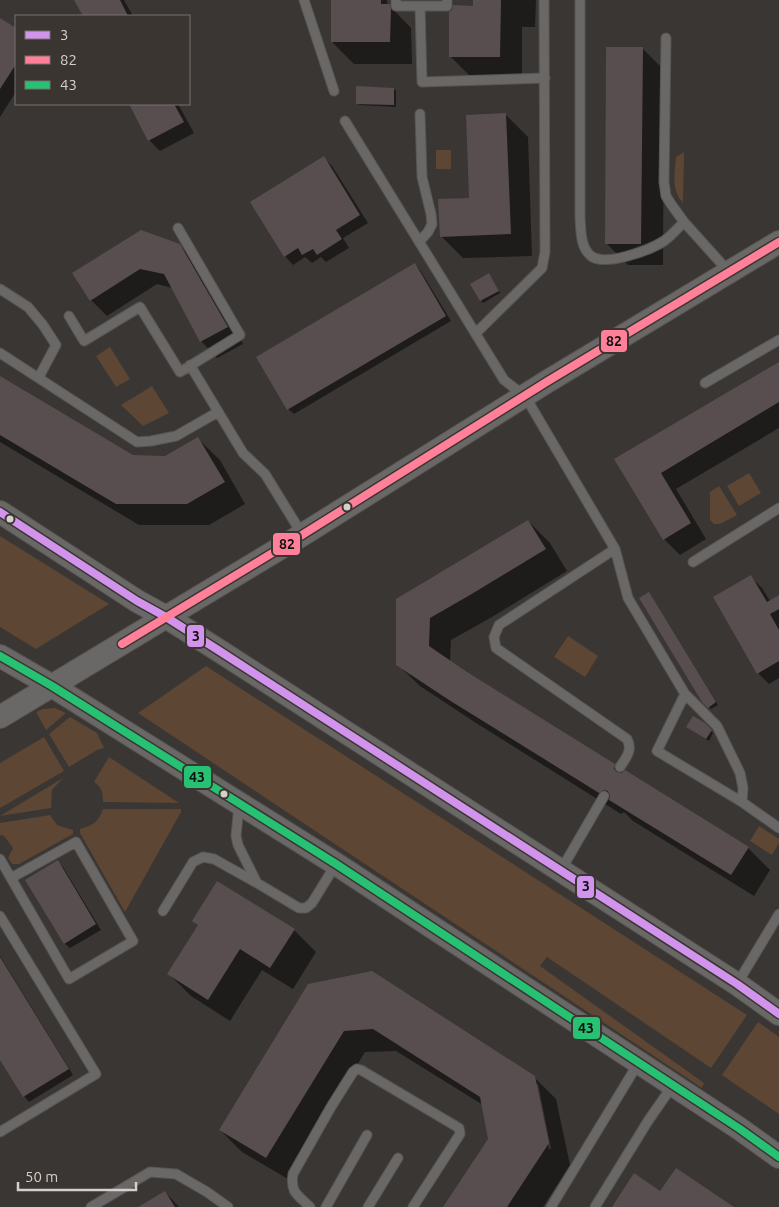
<svg xmlns="http://www.w3.org/2000/svg" width="779" height="1207" font-family="Ubuntu,sans-serif">
	<style>
		.green { fill: #5d4634 }
		.shadow { fill: #0007; fill-rule: evenodd }
		.building { fill: #584e50 }
		.lines { fill: none; stroke-linecap: round; stroke-linejoin: round }
		.service-casing { stroke: #575452; stroke-width: 11 }
		.tertiary-casing { stroke: #575452; stroke-width: 24 }
		.service { stroke: #6a6866; stroke-width: 9 }
		.tertiary { stroke: #6a6866; stroke-width: 22 }
		.bus-1-casing { stroke: #3b3531; stroke-width: 11 }
		.bus-2-casing { stroke: #3b3531; stroke-width: 11 }
		.bus-3-casing { stroke: #3b3531; stroke-width: 11 }
		.bus-1 { stroke: #d193ec; stroke-width: 8 }
		.bus-2 { stroke: #ff8098; stroke-width: 8 }
		.bus-3 { stroke: #26c172; stroke-width: 8 }
		.bus-dot { fill: #d4d0ce; stroke: #3b3531; stroke-width: 2 }
		.line-badge { stroke: #3b3531; stroke-width: 2 }
		.pale-badge-label { font-size: 14px; text-anchor: middle; font-weight: bold; fill: #111 }
	</style>
	<rect width="100%" height="100%" fill="#393633"/>
	<path class="green" d="M436 150H451V169H436Z
		M684 152 683 203C681 200 679 199 678 196 672 185 675 169 676 157Z
		M110 347 130 379 116 387 96 356Z
		M152 386 169 413 143 426 121 405Z
		M749 473 761 493 739 506 727 486Z
		M719 486 737 515 720 524H714L710 520V492Z
		M0 536 109 604 36 649 0 627Z
		M568 636 598 656 585 677 554 657Z
		M206 666 747 1015 711 1068 547 957 540 966 704 1083 702 1088 138 713Z
		M55 708 66 713 46 730 36 712 43 709Z
		M70 717 97 733 104 748 97 750 69 767 49 734Z
		M44 737 64 771 0 808V763Z
		M109 757 179 803 103 802C103 794 102 787 94 782Z
		M63 778 52 790 51 808 0 816Z
		M103 809H181V812L125 912 80 833V829C94 825 98 822 103 809Z
		M50 815 57 825 73 830V834L19 864H12L8 858 13 848 4 836 0 835V823Z
		M759 826 779 839V843L772 855 750 841Z
		M758 1022 779 1037V1114L722 1075Z"/>
	<path class="shadow" d="M76 0H124L133 16H84Z
		M332 0H387V3L411 28 412 64H354L332 42Z
		M474 0H536L535 27H522V78H472L450 56 474 7Z
		M0 19 16 30V92L0 117Z
		M642 48 664 70 663 265H628L606 243Z
		M394 89 396 91V107L359 105 357 103Z
		M130 104H178L194 133 160 151 149 140Z
		M506 115 528 137 532 256 463 258 441 236 471 199Z
		M324 158 332 166 368 223 343 238 349 248 326 262 321 257 312 263 305 257 293 265 285 256Z
		M179 245 196 261 243 344 217 358 201 341 172 288 157 284 107 316 91 300 74 274Z
		M415 264 420 270 451 321 294 414 288 409Z
		M491 277 500 293 483 303 481 301Z
		M779 363V428L676 489 706 539 680 555 664 539 616 460Z
		M0 378 132 457 165 458 198 439 220 460 245 504 209 525H139L0 442Z
		M528 521 550 543 567 571 492 617 451 640 450 662 614 765 623 774 625 772 748 848 770 870 754 896 633 821 624 812 621 814 473 721 420 686 397 664 398 600Z
		M751 577 762 588 770 601 779 596V678L769 684 758 673Z
		M649 594 718 705 711 709 703 702Z
		M705 724 713 733 709 741 687 727Z
		M58 862 63 867 101 930 70 948 64 943Z
		M194 921 294 930 316 952 293 989 262 970 230 1021 191 996 169 974 199 926Z
		M0 956 73 1075 29 1102 24 1096 0 1058Z
		M309 985 534 1077 556 1099 570 1165 543 1207H445L489 1140 483 1105 396 1051 365 1052 288 1179 242 1152 220 1130ZM535 1084H538L551 1149H549Z
		M165 1192 179 1207H141Z"/>
	<path class="building" d="M74 0H120L128 16H83Z
		M331 0H381V4H390L391 9 390 42H331Z
		M473 0H501L500 57H449V12L452 10 453 5 473 6Z
		M0 18 16 28V64L0 89Z
		M606 47H643L641 244H605Z
		M356 86 394 88V105L356 104Z
		M129 104H174L184 122 148 141Z
		M506 113 511 234 440 237 438 199 469 198 466 115Z
		M324 156 360 215 336 230 342 239 317 255 313 249 302 255 298 248 284 257 250 202Z
		M141 230 180 244 228 327 200 342 164 274 140 269 90 301 72 273Z
		M415 263 446 316 287 410 256 357Z
		M489 273 499 291 480 301 470 284Z
		M779 362V402L661 473 691 523 663 540 614 459Z
		M0 376 133 455 165 456 198 437 225 482 187 504H116L0 435Z
		M528 520 546 549 470 595 430 618 429 646 467 672 615 764 614 769 617 772 622 773 625 770 749 847 731 875 609 800 610 796 608 791 604 790 599 793 449 700 396 665V599Z
		M751 575 767 602 779 595V609L770 614 779 630V661L757 674 713 597Z
		M649 592 716 702 708 708 702 702 639 598Z
		M693 716 705 723 712 730 706 739 686 727Z
		M58 860 96 924 64 944 25 880Z
		M217 881 295 929 270 968 240 949 208 1000 167 974 198 925 192 921Z
		M0 957 69 1069 23 1097 0 1060Z
		M372 971 535 1076 549 1143 507 1207H443L488 1139 480 1097 373 1029 344 1031 266 1158 219 1130 308 984Z
		M676 1168 734 1207H612L634 1173 660 1191Z
		M165 1191 175 1207H138Z"/>
	<g class="lines">
		<g class="service-casing">
			<path id="service" d="M304 0 334 91
				M396 0V6H447V0
				M580 0V218C581 229 580 246 590 255 603 268 650 250 664 241 671 236 678 228 684 222L729 272
				M420 6 422 82 545 78
				M666 38 664 182 666 196 671 204 684 222
				M345 121 504 380 525 396 615 549 499 625 494 637 496 648 627 739C633 750 626 758 620 767
				M419 242 428 232 432 224 431 214 422 177 420 114
				M0 289 28 307 43 325 56 345 39 377
				M69 316 84 341 140 307 180 372 240 335 178 228
				M476 333 542 268 545 252 544 0
				M0 353 137 442 151 441 176 436 218 412
				M190 365 243 453 265 474 302 534
				M705 383 779 340
				M615 549 628 598 685 694 717 726 740 773 743 788 742 802 779 828
				M693 562 779 508
				M685 694 657 751 742 802
				M239 805 236 836 238 845 257 883
				M0 859 69 979 133 941 76 842 11 878
				M561 870 604 796
				M163 911 193 862 203 857 214 859 257 883 299 908H306L312 903 336 864
				M0 916 96 1074 0 1132
				M737 984 779 914
				M91 1207 150 1172 176 1174 207 1192 228 1207
				M310 1207C298 1195 290 1193 293 1174L331 1107 353 1072 357 1069 361 1070 459 1128 460 1134 413 1207
				M326 1207 367 1135
				M368 1207 398 1158
				M551 1207 639 1062
				M595 1207 648 1121 673 1085"/>
		</g>
		<g class="tertiary-casing">
			<path id="tertiary" d="M0 512 137 601 166 617 218 650 737 984 779 1014
				M0 656 52 686 336 864 740 1129 779 1157
				M0 717 302 535 548 381 779 242"/>
		</g>
		<use href="#service" class="service"/>
		<use href="#tertiary" class="tertiary"/>
		<g class="bus-1-casing">
			<path id="bus-1" d="M0 512 137 601 166 617 218 650 737 984 779 1014"/>
		</g>
		<g class="bus-2-casing">
			<path id="bus-2" d="M122 644 302 535 548 381 779 242"/>
		</g>
		<g class="bus-3-casing">
			<path id="bus-3" d="M0 656 52 686 336 864 740 1129 779 1157"/>
		</g>
		<use href="#bus-1" class="bus-1"/>
		<use href="#bus-2" class="bus-2"/>
		<use href="#bus-3" class="bus-3"/>
	</g>
	<g class="bus-dot">
		<circle cx="347" cy="507" r="4.5"/>
		<circle cx="10" cy="519" r="4.5"/>
		<circle cx="224" cy="794" r="4.5"/>
	</g>
	<g class="line-badge">
		<rect x="600" y="329" width="28" height="24" rx="5" fill="#ff8098"/>
		<rect x="272" y="532" width="29" height="24" rx="5" fill="#ff8098"/>
		<rect x="186" y="624" width="19" height="24" rx="5" fill="#d193ec"/>
		<rect x="183" y="765" width="29" height="24" rx="5" fill="#26c172"/>
		<rect x="576" y="875" width="19" height="24" rx="5" fill="#d193ec"/>
		<rect x="572" y="1016" width="29" height="24" rx="5" fill="#26c172"/>
	</g>
	<g class="pale-badge-label">
		<text x="614" y="346">82</text>
		<text x="287" y="549">82</text>
		<text x="196" y="641">3</text>
		<text x="197" y="782">43</text>
		<text x="586" y="891">3</text>
		<text x="586" y="1033">43</text>
	</g>
	<rect x="15" y="15" width="175" height="90" fill="#3b3531" stroke="#787370"/>
	<rect x="25" y="31" width="25" height="8" fill="#d193ec" stroke="#787370"/>
	<text x="60" y="40" font-size="15" fill="#d4d0ce">3</text>
	<rect x="25" y="56" width="25" height="8" fill="#ff8098" stroke="#787370"/>
	<text x="60" y="65" font-size="15" fill="#d4d0ce">82</text>
	<rect x="25" y="81" width="25" height="8" fill="#26c172" stroke="#787370"/>
	<text x="60" y="90" font-size="15" fill="#d4d0ce">43</text>
	<path d="M18 1182v8h118v-8" fill="none" stroke="#d4d0ce" stroke-width="2.5"/>
	<text x="25" y="1182" font-size="15" fill="#d4d0ce" stroke="#3b3531" stroke-width="4" paint-order="stroke">50 m</text>
</svg>
